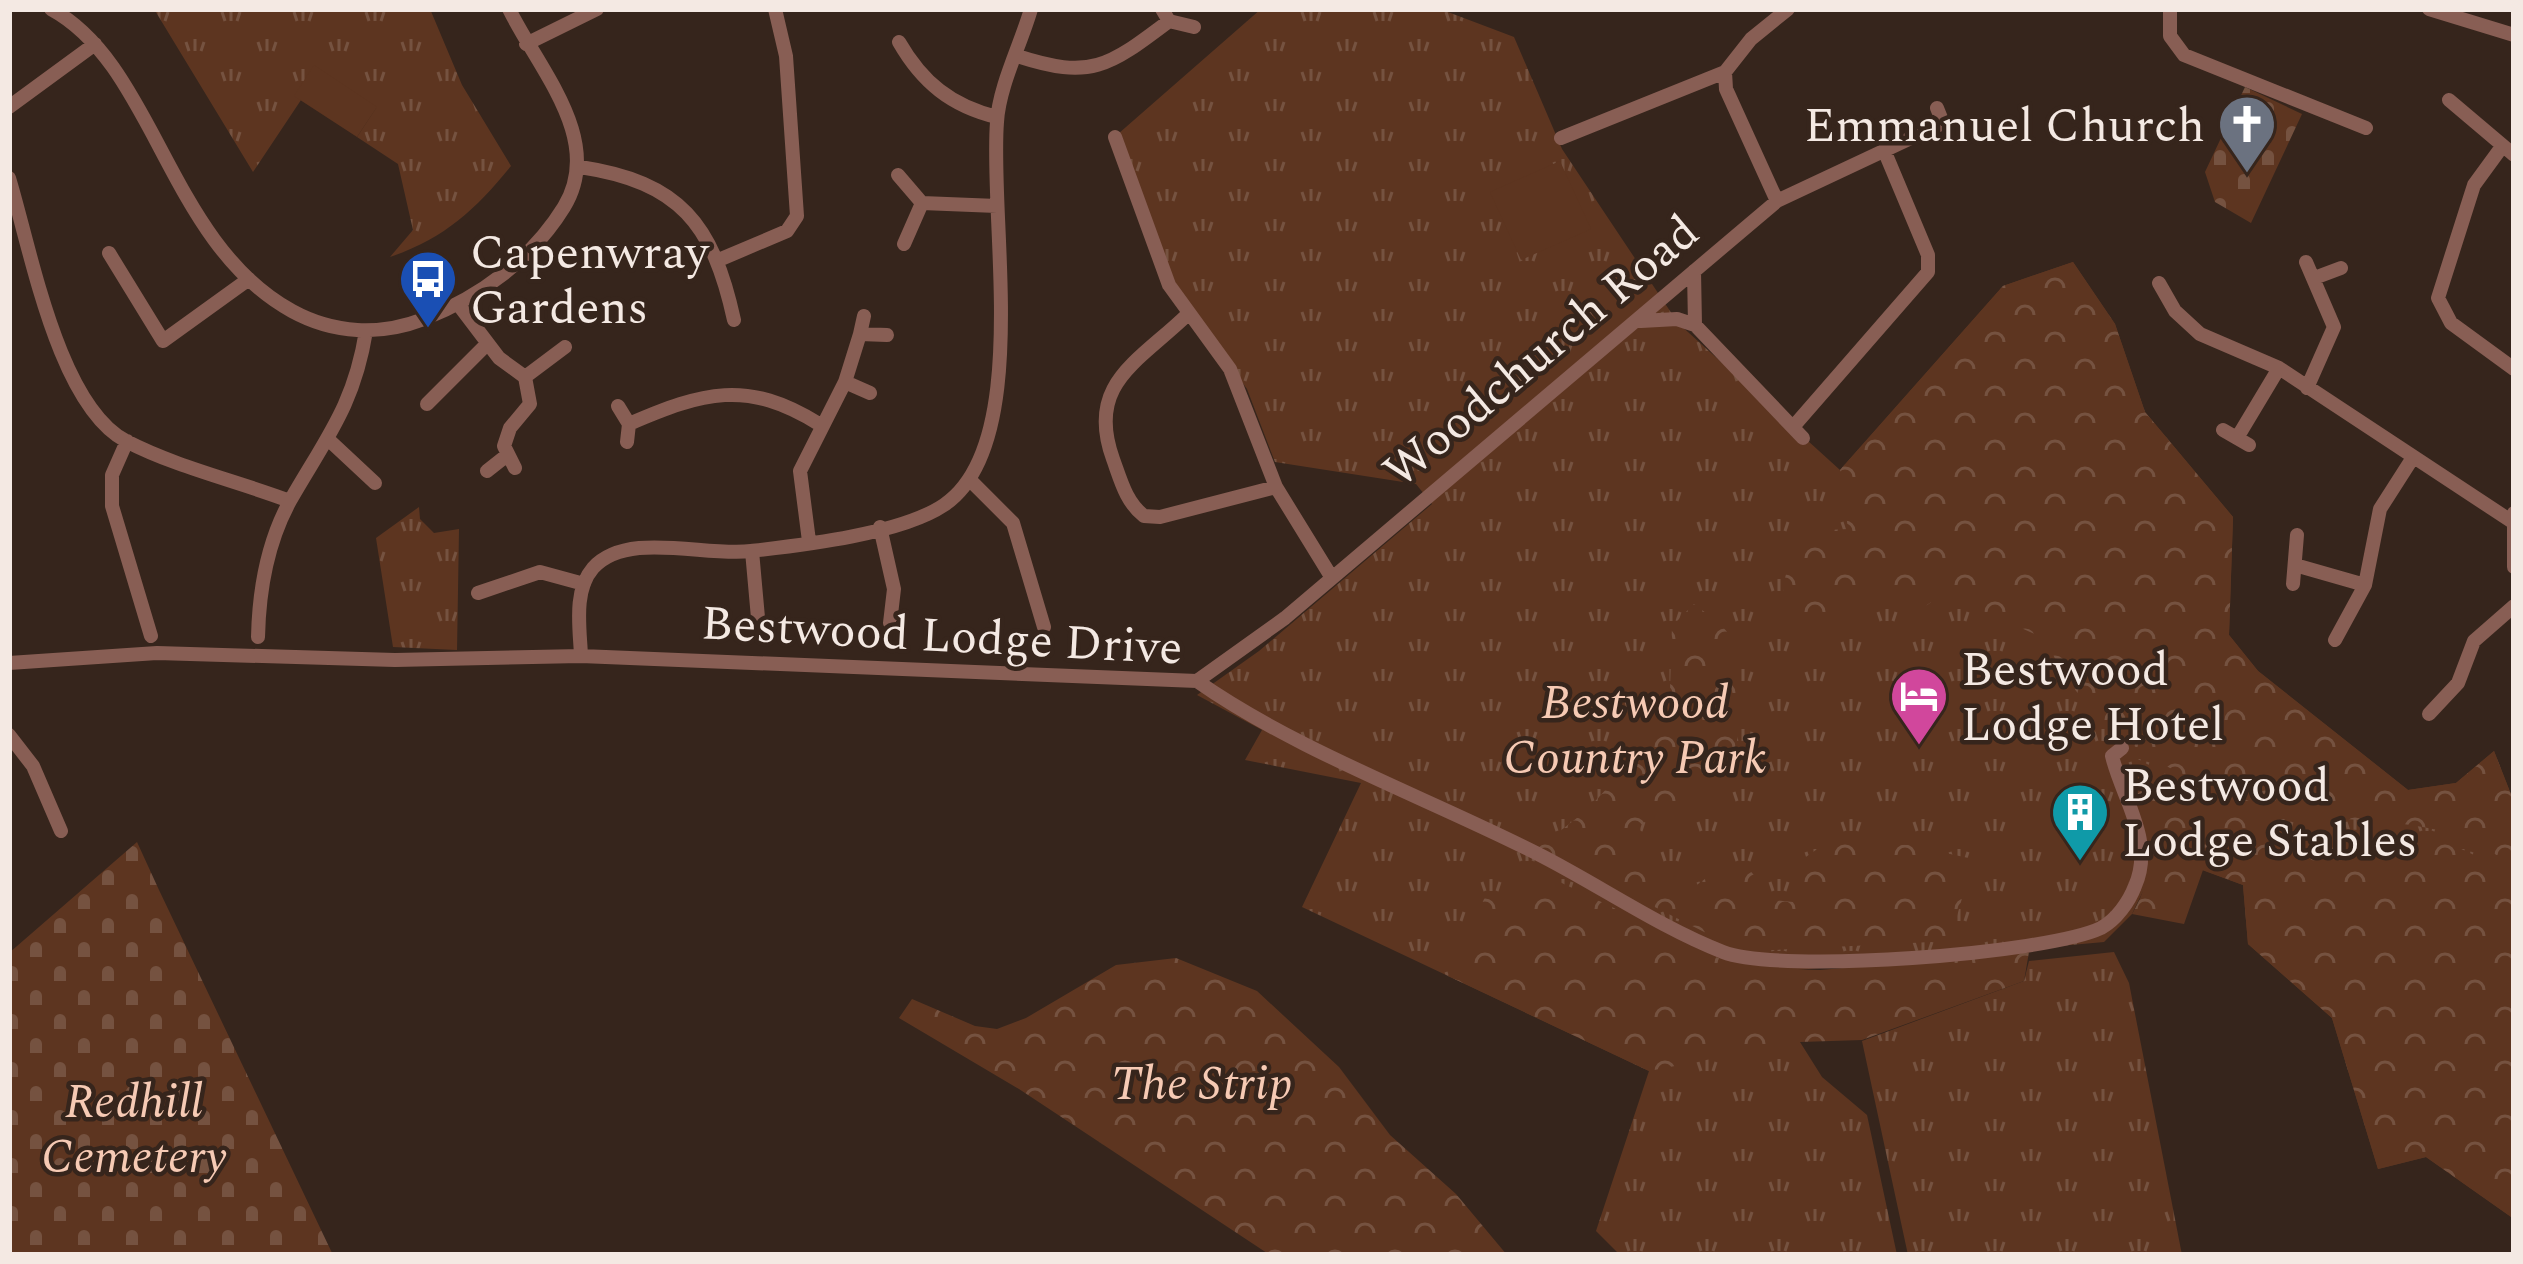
<svg xmlns="http://www.w3.org/2000/svg" width="2523" height="1264" font-family="Spectral,serif">
	<style>
		.grass { fill: url(#grass-tufts) }
		.forest { fill: url(#forest-crowns) }
		.cemetery { fill: url(#cemetery-stones) }
		.garden { fill: #5d3520 }
		.lines { fill: none; stroke-linecap: round; stroke-linejoin: round }
		.minor { stroke: #885e54; stroke-width: 14 }
		.labels { text-anchor: middle; stroke-width: 9; stroke-linejoin: round; paint-order: stroke }
		.poi-label { font-size: 48px; fill: #f4e9e3; stroke: #36251c; text-anchor: start }
		.street-label { font-size: 48px; fill: #f4e9e3; stroke: #36251c }
		.park-label { font-size: 48px; font-style: italic; fill: #f6cab4; stroke: #36251c }
	</style>
	<defs>
		<pattern id="grass-tufts" width="24" height="20" patternUnits="userSpaceOnUse" patternTransform="scale(3)"><rect width="24" height="20" fill="#5d3520"/><path d="M3 7l-1-3M5 7V3M7 7l1-3M15 17l-1-3M17 17v-4M19 17l1-3" fill="none" stroke="#755240"/></pattern>
		<pattern id="forest-crowns" width="20" height="18" patternUnits="userSpaceOnUse" patternTransform="scale(3)"><rect width="20" height="18" fill="#5d3520"/><path d="M2 6a3 3 0 1 1 6 0M12 15a3 3 0 1 1 6 0" fill="none" stroke="#755240"/></pattern>
		<pattern id="cemetery-stones" width="16" height="16" patternUnits="userSpaceOnUse" patternTransform="scale(3)"><rect width="16" height="16" fill="#5d3520"/><path d="M2 7V4a2 2 0 0 1 4 0v3zM10 15v-3a2 2 0 0 1 4 0v3z" fill="#755240"/></pattern>
	</defs>
	<rect width="100%" height="100%" fill="#36251c"/>
	<path class="grass" d="M154 9H430L462 85 511 166C475 210 445 238 390 257L413 230 398 164 357 137 376 108 301 100 253 172Z
		M1261 9H1440L1514 37 1562 149 1678 323 1840 470 2003 286 2073 262 2115 324 2145 412 2233 517 2229 635 2258 671 2408 790 2456 783 2494 751 2514 802V1219L2426 1157 2378 1169 2332 1018 2248 944 2243 885 2202 870 2148 881 2132 914 2104 942 1775 972 1800 1042 1822 1077 1867 1115 1897 1255H1620L1596 1231 1649 1071 1302 907 1361 783 1245 760 1262 730 1197 695 1259 651 1432 504 1416 484 1275 462 1247 389 1181 298 1118 134Z
		M419 507 420 519 434 533 459 529 457 650 393 647 376 538Z
		M2114 952 2129 983 2182 1255H1908L1862 1041 2024 981 2029 961Z"/>
	<path class="forest" d="M2073 262 2115 324 2145 412 2233 517 2229 635 2258 671 2408 790 2456 783 2494 751 2514 802V868C2453 816 2386 826 2312 815 2207 800 2086 740 2046 639L1943 593 1922 609 1874 574C1852 600 1829 642 1791 621 1771 581 1794 552 1821 524L1828 530 1848 529 1840 470 2003 286Z
		M1694 604C1704 612 1723 624 1729 635 1751 681 1742 749 1719 791L1655 811 1640 826C1643 863 1661 873 1694 887L1720 868 1746 865 1773 900 1793 902 1802 892 1800 861 1826 843H1852L1909 845 1973 859 1950 941 1753 951 1724 942 1538 848 1586 811 1669 721 1672 626Z
		M2136 758 2212 799 2270 818 2265 849 2316 861 2319 854 2325 855 2332 828C2406 834 2454 832 2514 882V1219L2426 1157 2378 1169 2332 1018 2248 944 2243 885 2203 870 2184 924 2132 914C2161 867 2145 822 2124 776Z
		M1541 873 1739 968 1820 970 2029 952 2024 981 1862 1040 1800 1042 1649 1071 1448 976 1485 897 1519 909Z
		M1176 958 1257 991 1339 1067 1390 1135 1456 1194 1507 1255H1270L1019 1089 899 1018 912 999 975 1026 997 1029 1026 1018 1116 965Z"/>
	<path class="cemetery" d="M2245 87 2302 114 2251 223 2215 202 2205 172Z
		M137 842 159 890 333 1255H9V953Z"/>
	<path class="garden" d="M314 65 377 107 357 137 294 96Z
		M1560 161 1591 229 1521 260 1490 192Z"/>
	<g class="lines">
		<path class="minor" d="M51 9C155 65 168 243 292 311 334 334 380 336 424 319 480 297 532 259 564 207 605 140 539 70 509 9
			M1162 9 1169 21 1194 27
			M2170 9V36L2184 55 2366 128
			M2429 9 2514 35
			M899 42C922 82 951 106 997 117
			M526 44 597 9
			M1017 56C1091 80 1108 67 1169 21
			M1725 72 1726 89 1777 201
			M2449 100 2514 155
			M9 107 95 44
			M1115 137 1169 285 1230 369 1276 487 1332 578
			M1561 138 1725 72 1751 39 1788 9
			M2501 148 2474 185 2438 298 2451 323 2514 369
			M580 167C680 182 713 224 734 320
			M898 175 922 203 997 206
			M9 178C31 250 58 405 126 441 176 467 237 481 290 501
			M904 244 922 203
			M109 253 163 341 249 279
			M721 259 787 231 797 216 786 56 775 9
			M2306 262 2334 327 2307 388
			M1694 271 1695 325 1803 438
			M2317 277 2341 268
			M2159 283 2175 311 2200 334 2279 368 2511 521
			M458 304 499 358 525 377
			M1187 315C1137 363 1086 384 1113 459 1121 481 1126 502 1144 516L1160 517 1276 487
			M864 316 860 334 887 335
			M1641 321 1677 319 1695 325
			M525 377 565 347
			M845 382 870 393
			M427 404 487 344
			M618 406 629 424 627 442
			M629 424C703 392 747 379 819 424
			M1793 427 1928 272V255L1884 150
			M2223 430 2249 445
			M2237 438 2279 368
			M127 441 112 475V506L151 636
			M330 441 375 483
			M515 468 504 446 510 428 530 404 525 377
			M487 471 506 456
			M970 480 1013 523 1044 627
			M2514 513V567
			M880 527 894 589 890 623
			M809 541 800 471 845 382 860 334
			M752 551 759 629
			M2295 565 2365 585
			M2293 584 2297 535
			M478 593 540 572 584 584
			M258 637C259 590 267 543 290 501 326 438 354 406 366 331
			M2335 640 2365 585 2380 509 2412 459
			M581 656C580 629 573 591 593 568 627 530 705 557 751 551 803 545 901 534 944 505 1033 445 989 220 997 122 999 86 1021 44 1031 9
			M9 663 157 653 395 660 581 656 1197 681C1295 750 1430 799 1538 854 1599 885 1659 927 1723 952 1779 974 2046 954 2101 928 2116 920 2129 902 2135 886 2155 841 2122 798 2112 756L2122 748
			M1197 681 1285 618 1777 201 1943 123 1937 108
			M2429 714 2458 683 2474 641 2514 606
			M9 735 33 766 61 831"/>
	</g>
	<defs>
		<g id="church-pin" transform="scale(3)"><path d="M0 17L-7.5 6A9.5 9.5 0 1 1 7.5 6Z" fill="#6b7280" stroke="#36251c"/><path d="M-1.2-6h2.4v3.5h3.3v2.4h-3.3V6h-2.4V-.1h-3.3v-2.4h3.3Z" fill="#fff"/></g>
		<g id="bus-pin" transform="scale(3)"><path d="M0 17L-7.5 6A9.5 9.5 0 1 1 7.5 6Z" fill="#1a4fb4" stroke="#36251c"/><path d="M-5-6H5V4H4V6H2V4H-2V6H-4V4H-5ZM-3.5-4V0h7V-4ZM-3.5 1.2v1.5H-2V1.2ZM2 1.2v1.5H3.5V1.2Z" fill="#fff"/></g>
		<g id="hotel-pin" transform="scale(3)"><path d="M0 17L-7.5 6A9.5 9.5 0 1 1 7.5 6Z" fill="#d1479c" stroke="#36251c"/><path d="M-6-4.5h1.5V1H6V5H4.5V3h-9V5H-6ZM-4 0a1.8 1.8 0 1 1 3.6 0ZM.5 0V-2.5h3Q6-2.5 6 0Z" fill="#fff"/></g>
		<g id="building-pin" transform="scale(3)"><path d="M0 17L-7.5 6A9.5 9.5 0 1 1 7.5 6Z" fill="#0f9aa8" stroke="#36251c"/><path d="M-4-6H4V6H1V3H-1V6H-4ZM-2.5-4.3h1.7v1.8h-1.7ZM.8-4.3h1.7v1.8H.8ZM-2.5-1h1.7V.8h-1.7ZM.8-1h1.7V.8H.8Z" fill="#fff"/></g>
	</defs>
	<g fill-rule="evenodd">
		<use href="#church-pin" x="2247" y="124"/>
		<use href="#bus-pin" x="428" y="279"/>
		<use href="#hotel-pin" x="1919" y="696"/>
		<use href="#building-pin" x="2080" y="812"/>
	</g>
	<g class="labels">
		<g class="poi-label">
			<text x="2205" y="141" text-anchor="end">Emmanuel Church</text>
			<text x="470" y="268">Capenwray<tspan x="470" dy="55">Gardens</tspan></text>
			<text x="1961" y="685">Bestwood<tspan x="1961" dy="55">Lodge Hotel</tspan></text>
			<text x="2122" y="801">Bestwood<tspan x="2122" dy="55">Lodge Stables</tspan></text>
		</g>
		<g class="street-label">
			<text transform="translate(1540 350) rotate(-40)" y="17">Woodchurch Road</text>
			<text transform="translate(942 634) rotate(3)" y="17">Bestwood Lodge Drive</text>
		</g>
		<g class="park-label">
			<text x="1635" y="718">Bestwood<tspan x="1635" dy="55">Country Park</tspan></text>
			<text x="1202" y="1099">The Strip</text>
			<text x="134" y="1117">Redhill<tspan x="134" dy="55">Cemetery</tspan></text>
		</g>
	</g>
	<rect width="2523" height="1264" fill="none" stroke="#f4e9e3" stroke-width="24"/>
</svg>
